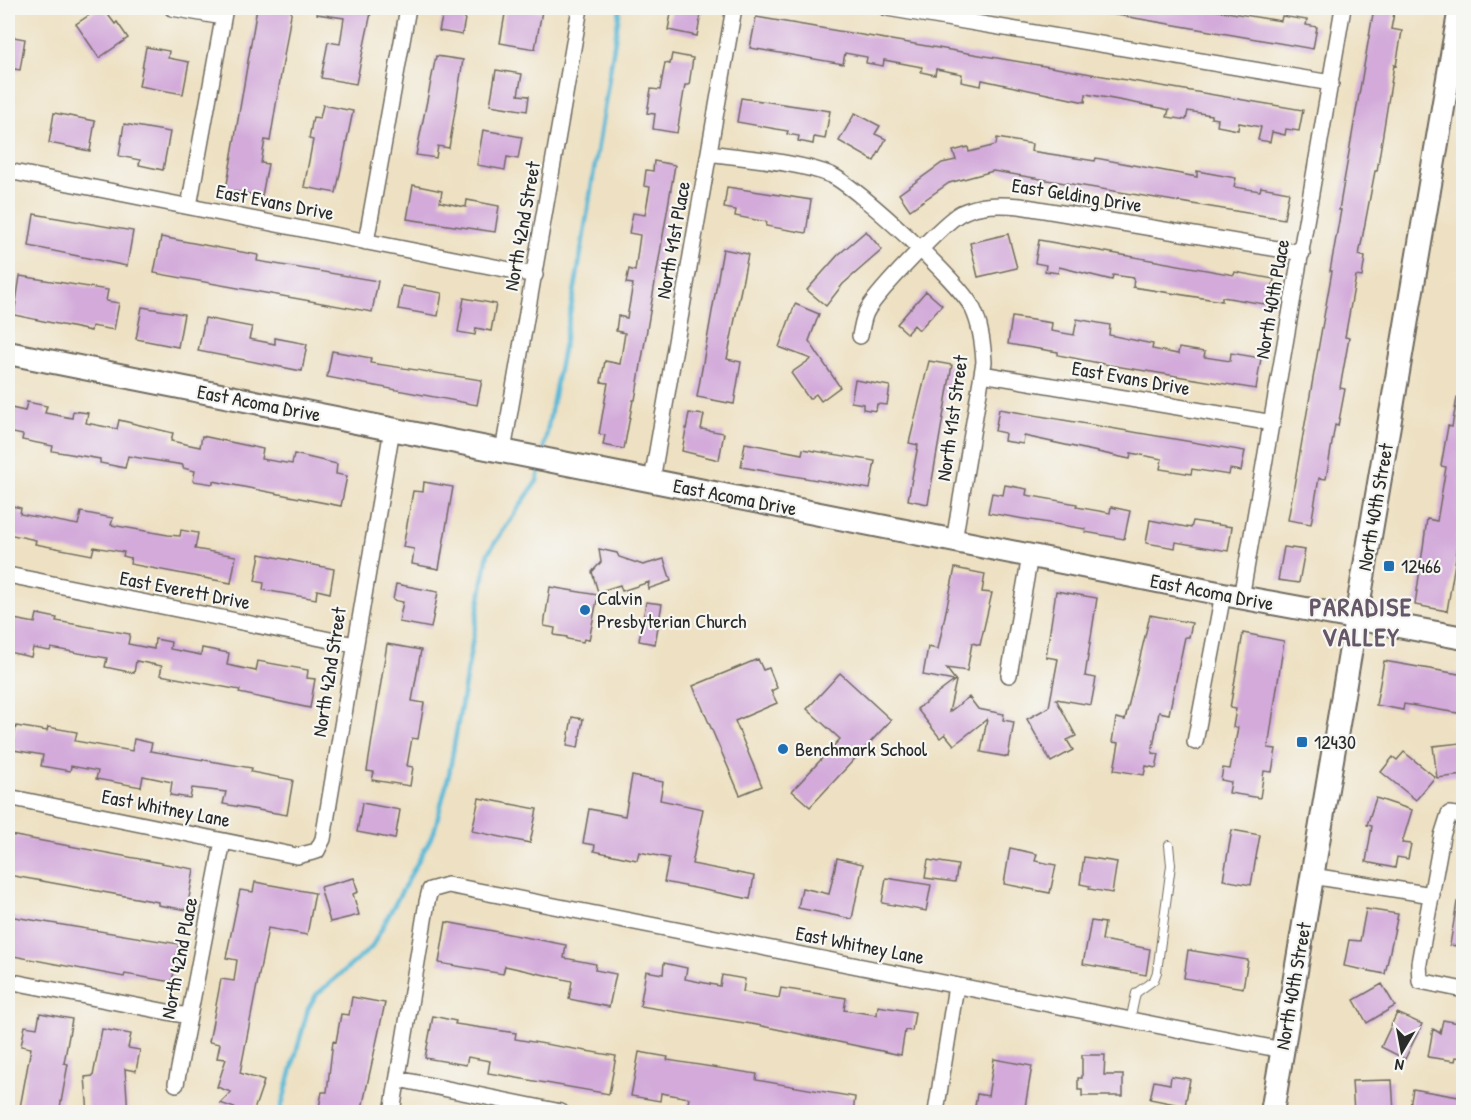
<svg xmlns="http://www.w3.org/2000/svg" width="1471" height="1120" font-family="'Patrick Hand',sans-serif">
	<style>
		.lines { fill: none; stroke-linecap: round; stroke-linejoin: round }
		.stream { stroke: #58b8d6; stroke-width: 4.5 }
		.building { fill: #d3aada }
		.lane-casing { stroke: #6f6b60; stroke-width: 10 }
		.street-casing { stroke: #6f6b60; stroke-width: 18 }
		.secondary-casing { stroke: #6f6b60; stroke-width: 26 }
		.lane { stroke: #fff; stroke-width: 8 }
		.street { stroke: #fff; stroke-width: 15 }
		.secondary { stroke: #fff; stroke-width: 22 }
		.poi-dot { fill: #1f6fb2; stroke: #f6f6f2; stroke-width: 2 }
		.labels { text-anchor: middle; stroke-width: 4.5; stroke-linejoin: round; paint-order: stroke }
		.street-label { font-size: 20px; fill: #2b2b2b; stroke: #f6f6f2 }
		.poi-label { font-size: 20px; fill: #2b2b2b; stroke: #f6f6f2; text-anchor: start }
		.district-label { font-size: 26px; font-weight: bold; letter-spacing: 1.5px; fill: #665768; stroke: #f6f6f2 }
	</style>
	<rect width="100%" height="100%" fill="#f6f6f2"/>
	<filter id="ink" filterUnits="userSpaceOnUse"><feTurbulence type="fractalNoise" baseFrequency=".0167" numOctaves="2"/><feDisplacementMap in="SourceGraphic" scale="12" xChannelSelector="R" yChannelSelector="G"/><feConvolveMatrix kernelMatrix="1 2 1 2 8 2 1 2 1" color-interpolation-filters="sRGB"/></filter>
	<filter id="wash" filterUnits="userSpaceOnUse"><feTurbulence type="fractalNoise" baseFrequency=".008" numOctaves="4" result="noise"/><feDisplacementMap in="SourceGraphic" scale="24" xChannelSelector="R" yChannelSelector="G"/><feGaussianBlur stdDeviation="1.35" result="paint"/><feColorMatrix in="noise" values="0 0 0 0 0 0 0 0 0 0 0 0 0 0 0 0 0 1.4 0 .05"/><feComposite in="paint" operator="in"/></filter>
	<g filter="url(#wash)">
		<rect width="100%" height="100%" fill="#eee1c3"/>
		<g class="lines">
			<path class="stream" d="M543 452 577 277 620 8
				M280 1112 308 1009 316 995 371 948 434 832 449 774 488 553 537 481 540 466"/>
		</g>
		<g id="blocks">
			<path class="building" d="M100 8H103L115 24 117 22 128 38 99 58 76 24Z
				M257 8H292L270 141 265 140 261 163 268 164 262 196 226 190Z
				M318 8H372L356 84 321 78 328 42 340 44 344 18 317 14Z
				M444 8H467L462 35 439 31Z
				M506 8 542 11 535 49 500 43Z
				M672 8H702L697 36 668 30Z
				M1106 8H1202L1281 21 1282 16 1307 20 1306 25 1317 27 1313 49 1106 13Z
				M1374 8H1395L1391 29 1402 31 1396 66 1394 65 1377 171H1375L1359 255 1365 257 1362 277 1356 276 1345 337 1349 338 1340 388 1345 389 1338 426 1335 425 1326 479 1319 478 1311 524 1288 520 1332 271H1330L1341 210H1339Z
				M756 17 1303 110 1299 131 1286 129 1285 135 1272 132 1270 142 1258 140 1261 127 1239 123 1238 130 1217 126 1218 119 1211 118V115L1188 111 1186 120 1167 117 1169 110 1161 108 1086 94 1085 102 982 80 981 86 961 82 962 74 936 69 935 75 921 72 922 67 884 60 883 66 866 63 867 57 845 53 843 64 750 48Z
				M8 36 25 39 20 70 8 68Z
				M146 47 169 51 168 58 189 62 183 94 139 86Z
				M672 54 693 58 689 85H685L677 133 653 129 655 114 647 113 651 89 660 90 665 63 670 64Z
				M436 56 463 60 449 148 438 146 436 158 416 155Z
				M496 70 522 74 518 95 529 96 527 111 490 105Z
				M741 98 830 111 825 139 814 137 813 144 798 141 799 136 787 134 788 131 737 122Z
				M323 105 353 111 336 193 304 187 313 140 309 139 313 117 320 118Z
				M54 113 95 121 90 151 49 143Z
				M855 113 880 126 875 134 886 139 874 161 839 141Z
				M124 124 170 132 163 170 139 165 140 160 119 156Z
				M483 130 522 137 518 159 507 157 505 170 477 165Z
				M997 138 1032 144 1031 151 1095 161 1096 158 1197 177V171L1236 178 1234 187 1260 191 1261 187 1289 192 1284 219 993 171 949 183 910 210 899 194 942 163 956 160 953 151 968 147 969 152 996 145Z
				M654 161 675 165 635 400H633L624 449 603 445 605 435 599 434 608 383 601 382 605 361 620 364 625 333 616 331 618 316 627 318 633 284 626 283 629 269 635 271 640 235 629 233 633 213 645 215 650 187 644 186 646 170 653 171Z
				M413 185 442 191 440 202 466 207 467 200 499 206 495 232 407 219Z
				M727 187 811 200 806 233 766 226 767 222 735 216 736 210 724 208Z
				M34 214 133 231 127 266 29 246Z
				M866 231 882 250 843 284 826 306 807 290 838 255Z
				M1008 234 1017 268 978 277 970 243Z
				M161 237 258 255 257 261 378 281 372 312 154 273Z
				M1039 240 1234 275 1235 272 1274 279 1270 305 1222 297V301L1133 287 1134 278 1113 275 1112 280 1059 267 1058 273 1045 271 1046 265 1035 263Z
				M723 249 748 254 727 359 741 362 734 404 697 397Z
				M20 276 108 290 106 301 119 303 114 330 92 326 91 331 14 315Z
				M402 286 442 293 438 316 398 309Z
				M926 291 942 305 919 330 914 325 907 333 897 324Z
				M464 298 496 304 491 331 476 328 475 335 458 332Z
				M795 304 819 314 809 341 840 387 821 401 816 394 809 399 791 373 811 359 779 347Z
				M142 307 184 314 178 347 136 339Z
				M1012 317 1052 323 1051 331 1074 335 1077 319 1110 325 1109 335 1153 344 1152 349 1178 354 1179 348 1205 352 1204 357 1230 361 1231 353 1261 358 1256 389 1109 365 1058 355V352L1008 344Z
				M205 318 252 327 249 339 275 344V338L307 344 302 371 198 351Z
				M332 351 371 358 370 363 482 380 477 405 327 377Z
				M929 361 952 365 928 504 908 500 918 445 909 443Z
				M855 380 890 386 887 405 877 404 876 411 863 409V404L851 402Z
				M1457 398H1464V509L1447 611 1415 605 1427 519 1437 521 1446 467 1441 466 1448 426 1452 427Z
				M27 402 47 406 45 413 72 418 73 411 88 413 86 423 117 429 119 420 173 433 171 441 200 447 202 436 263 449 261 459 292 464 294 454 337 464 336 474 347 476 341 506 213 481V484L193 481 195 471 183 468V465L128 456 125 468 100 463V459L52 451 53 446 22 440 23 435 8 432 11 408 25 411Z
				M999 409 1245 451 1241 471 1230 469 1229 475 1192 469 1191 474 1160 469 1162 459 1131 453 1130 459 1024 436 1023 444 1004 441 1005 433 995 431Z
				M689 413 704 415 701 429 724 433 719 460 682 451Z
				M745 443 802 454 803 449 875 461 870 489 741 467Z
				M424 482 453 487 439 569 412 564 414 549 403 547 413 491 423 492Z
				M1005 485 1027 489 1026 495 1077 504 1076 507 1110 513 1111 507 1130 511 1124 539 1085 532 1086 529 988 513 992 493 1003 495Z
				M8 505 21 508 20 514 78 525 81 512 113 518 111 525 168 535 180 536 181 530 198 533 195 549 236 556 231 583 130 564 131 558 123 556 124 552 94 547 92 555 35 544 36 540 8 534Z
				M1150 520 1191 528 1193 521 1232 527 1228 551 1176 542 1175 548 1146 543Z
				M1284 547 1305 550 1299 583 1278 580Z
				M599 549 617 553 619 557 643 565 664 559 671 581 648 589 649 582 622 591 620 585 598 592 592 572 601 562Z
				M260 554 334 569 330 593 317 590 316 599 263 590 264 583 255 581Z
				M955 568 985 574 982 592 992 593 980 645 972 643 967 671 946 668 956 681 949 712 969 697 978 709 1004 714 1003 720 1014 722 1008 757 981 752 987 719 954 745 945 734 940 738 917 709 954 681 923 675 928 647 938 649Z
				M396 584 438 592 431 628 399 622 403 602 393 600Z
				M550 587 598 595 589 640 584 639 583 642 567 639V637L554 635 555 628 544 626Z
				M1056 591 1097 598 1085 676 1096 678 1091 705 1056 699 1076 736 1067 740 1073 750 1051 762 1027 719 1049 707 1058 659 1046 657Z
				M646 602 662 604 655 644 639 641Z
				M37 614 57 618 56 621 130 634 128 644 154 649 155 639 171 642 170 649 201 655 202 648 229 653 227 665 256 671 258 661 308 670 307 678 315 679 310 708 239 693 240 690 160 675 162 666 136 661 134 673 105 667 107 658 51 648 50 651 33 648 31 657 8 652V618L35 623Z
				M1150 615 1192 623 1189 637H1185L1169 714 1159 712 1152 753 1159 754 1156 768 1146 766 1144 775 1114 770 1119 743 1112 742 1116 718 1125 720Z
				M1243 633 1284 641 1268 748 1276 749 1272 772 1264 771 1260 798 1229 793 1231 782 1221 780 1223 768 1230 769 1238 728 1233 727 1236 709 1230 708Z
				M387 644 421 650 412 701 424 703 418 739 412 738 407 766 413 767 410 786 372 780 374 772 367 771Z
				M758 659 763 670 769 668 777 688 771 691 777 703 735 721 762 786 740 795 693 686Z
				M1384 661 1464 675V714L1404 704 1403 710 1376 705Z
				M840 673 891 720 810 807 792 791 840 739 807 709Z
				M572 717 583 719 578 748 567 746Z
				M16 726 47 731 48 727 77 732 75 741 132 751 134 739 152 743 150 751 252 768 251 772 293 780 287 815 223 804 226 792 192 788 190 798 170 795 172 782 143 776 141 787 96 779 98 771 71 766 70 771 41 766 43 755 8 749V735L14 736Z
				M1461 743 1464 775 1437 778 1433 746Z
				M1404 752 1435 777 1416 800 1381 772 1393 757 1397 760Z
				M632 776 663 782 660 800 703 809 692 864 754 876 750 899 664 882 669 858 639 852 637 860 594 851 595 845 583 843 589 809 625 816Z
				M479 798 537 809 530 843 472 831Z
				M1376 798 1412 810 1402 843 1411 844 1408 859 1397 857 1395 868 1366 862 1372 826 1367 825Z
				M362 803 400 810 395 839 357 832Z
				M1232 830 1260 835 1251 885 1223 880Z
				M10 835 194 869 187 910 158 905V902L8 875Z
				M1010 848 1037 854 1035 861 1056 865 1050 893 1004 884Z
				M1084 857 1117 862 1112 893 1089 889 1090 886 1080 884Z
				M837 858 863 864 852 919 798 908 802 888 829 894Z
				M928 860 958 865 955 882 925 878Z
				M354 878 358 892 353 894 359 915 330 922 320 887Z
				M886 878 931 885 926 911 882 903Z
				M255 882 315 893 307 935 268 928 240 1073 264 1081 253 1113H249L220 1103 231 1092 217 1087 226 1059 217 1058 220 1044 209 1042 221 979 234 981 237 960 226 958 240 890 253 892Z
				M1457 902 1464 903V947L1450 945Z
				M1366 909 1398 914 1385 974 1344 966 1349 940 1360 941Z
				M8 916 179 944 172 982 125 974 124 977 8 955Z
				M1091 921 1105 923 1102 940 1150 949 1146 975 1083 964Z
				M446 922 566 945 564 958 596 964 595 970 616 974 609 1007 569 999 572 981 505 966 503 974 439 963Z
				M1188 950 1248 960 1243 988 1184 978Z
				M664 963 687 968 685 979 720 986 722 975 745 979 743 992 779 998 781 988 846 998 844 1010 877 1015 878 1006 915 1012 912 1031 905 1030 901 1055 757 1025 640 1006 646 971 663 974Z
				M1382 984 1395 1006 1367 1023 1354 1000Z
				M352 997 385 1003 361 1113H318L322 1092H327L333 1041 336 1042 341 1014 349 1015Z
				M40 1013 72 1019 64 1063 68 1064 59 1113H19L31 1048 21 1046 25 1026 37 1028Z
				M1397 1013 1422 1024 1405 1059 1381 1047Z
				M433 1016 456 1021 455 1024 516 1033 515 1039 616 1056 609 1094 488 1073 490 1061 468 1057 466 1065 425 1058Z
				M1443 1020 1464 1024V1058L1456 1057 1455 1061 1428 1057 1433 1029 1440 1033Z
				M102 1029 131 1034 128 1048 140 1050 136 1071 125 1069 128 1113H88L85 1077 93 1076Z
				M639 1052 668 1057 667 1060 757 1074 756 1080 855 1097 853 1113H713L687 1108 689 1098 661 1093 660 1101 631 1096Z
				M1082 1055H1105L1104 1075H1123V1096H1082V1090H1078V1078H1082Z
				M994 1059 1032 1066 1024 1113H974L977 1094 988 1096Z
				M1171 1076 1190 1079 1185 1106 1150 1099 1154 1081 1170 1084Z
				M1392 1080 1394 1112 1354 1113 1352 1081Z
				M1413 1089 1464 1098V1113H1409Z"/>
		</g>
	</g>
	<g filter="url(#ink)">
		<use href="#blocks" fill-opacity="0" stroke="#6f6b60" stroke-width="1.5"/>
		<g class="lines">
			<g class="lane-casing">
				<path id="lane" d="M1130 1021 1136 993 1154 980 1157 972 1171 865 1169 845"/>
			</g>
			<g class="street-casing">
				<path id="street" d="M172 8 223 17
					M887 8 1331 83
					M709 153C743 158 801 162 831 175 857 187 961 283 973 309 981 326 983 344 984 362L954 541
					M8 171 535 275
					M189 206 225 8
					M366 242 408 8
					M860 336C862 327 863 316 868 309 878 292 944 222 961 213 980 204 999 204 1020 206L1302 253
					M982 374 1273 423
					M503 451 580 8
					M652 480 734 8
					M8 575 355 645
					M1241 598 1343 8
					M1009 675 1030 556
					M1195 742 1223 594
					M8 797 297 856 317 851 323 839 392 429
					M1464 816 1449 814 1442 836 1419 963 1420 981 1464 990
					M1312 876 1432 895
					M8 981 188 1016
					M398 1079 561 1112
					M176 1084 223 841
					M392 1112 427 902 430 890 448 885 1282 1050
					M936 1112 956 986"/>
			</g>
			<g class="secondary-casing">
				<path id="secondary" d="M8 353 1223 594 1464 638
					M1272 1112 1460 8"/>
			</g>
			<use href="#lane" class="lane"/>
			<use href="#street" class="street"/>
			<use href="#secondary" class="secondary"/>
		</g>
	</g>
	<g class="poi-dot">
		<rect x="1383" y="560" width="12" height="12" rx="3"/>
		<circle cx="585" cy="610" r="6"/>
		<rect x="1296" y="736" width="12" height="12" rx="3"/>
		<circle cx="783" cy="749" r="6"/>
	</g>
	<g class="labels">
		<g class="street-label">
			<text transform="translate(1077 195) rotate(9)" y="7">East Gelding Drive</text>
			<text transform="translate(275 202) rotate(11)" y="7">East Evans Drive</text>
			<text transform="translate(522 226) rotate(-80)" y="7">North 42nd Street</text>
			<text transform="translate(673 240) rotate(-80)" y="7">North 41st Place</text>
			<text transform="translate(1272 299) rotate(-80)" y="7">North 40th Place</text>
			<text transform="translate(1131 378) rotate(10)" y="7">East Evans Drive</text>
			<text transform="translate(259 403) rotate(11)" y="7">East Acoma Drive</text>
			<text transform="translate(952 418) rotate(-82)" y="7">North 41st Street</text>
			<text transform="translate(735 497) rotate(11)" y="7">East Acoma Drive</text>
			<text transform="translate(1375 507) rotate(-80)" y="7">North 40th Street</text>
			<text transform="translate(185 590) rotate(11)" y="7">East Everett Drive</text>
			<text transform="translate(1212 592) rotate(11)" y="7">East Acoma Drive</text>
			<text transform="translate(329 672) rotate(-81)" y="7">North 42nd Street</text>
			<text transform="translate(166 808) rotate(11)" y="7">East Whitney Lane</text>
			<text transform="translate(860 945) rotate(11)" y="7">East Whitney Lane</text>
			<text transform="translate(179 958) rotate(-79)" y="7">North 42nd Place</text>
			<text transform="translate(1293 986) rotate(-80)" y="7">North 40th Street</text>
		</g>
		<g class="poi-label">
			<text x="1401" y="573">12466</text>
			<text x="597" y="605">Calvin<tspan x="597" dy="23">Presbyterian Church</tspan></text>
			<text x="1314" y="749">12430</text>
			<text x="795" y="756">Benchmark School</text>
		</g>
		<g class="district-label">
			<text x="1361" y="616">PARADISE<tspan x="1361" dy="30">VALLEY</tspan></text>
		</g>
	</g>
	<rect width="1471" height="1120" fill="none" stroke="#f6f6f2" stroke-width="30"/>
	<g transform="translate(1402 1051) rotate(190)" stroke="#f6f6f2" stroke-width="4.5" paint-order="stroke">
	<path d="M0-4.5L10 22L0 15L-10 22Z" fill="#2b2b2b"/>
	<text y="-9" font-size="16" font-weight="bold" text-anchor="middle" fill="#2b2b2b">N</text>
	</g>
</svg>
